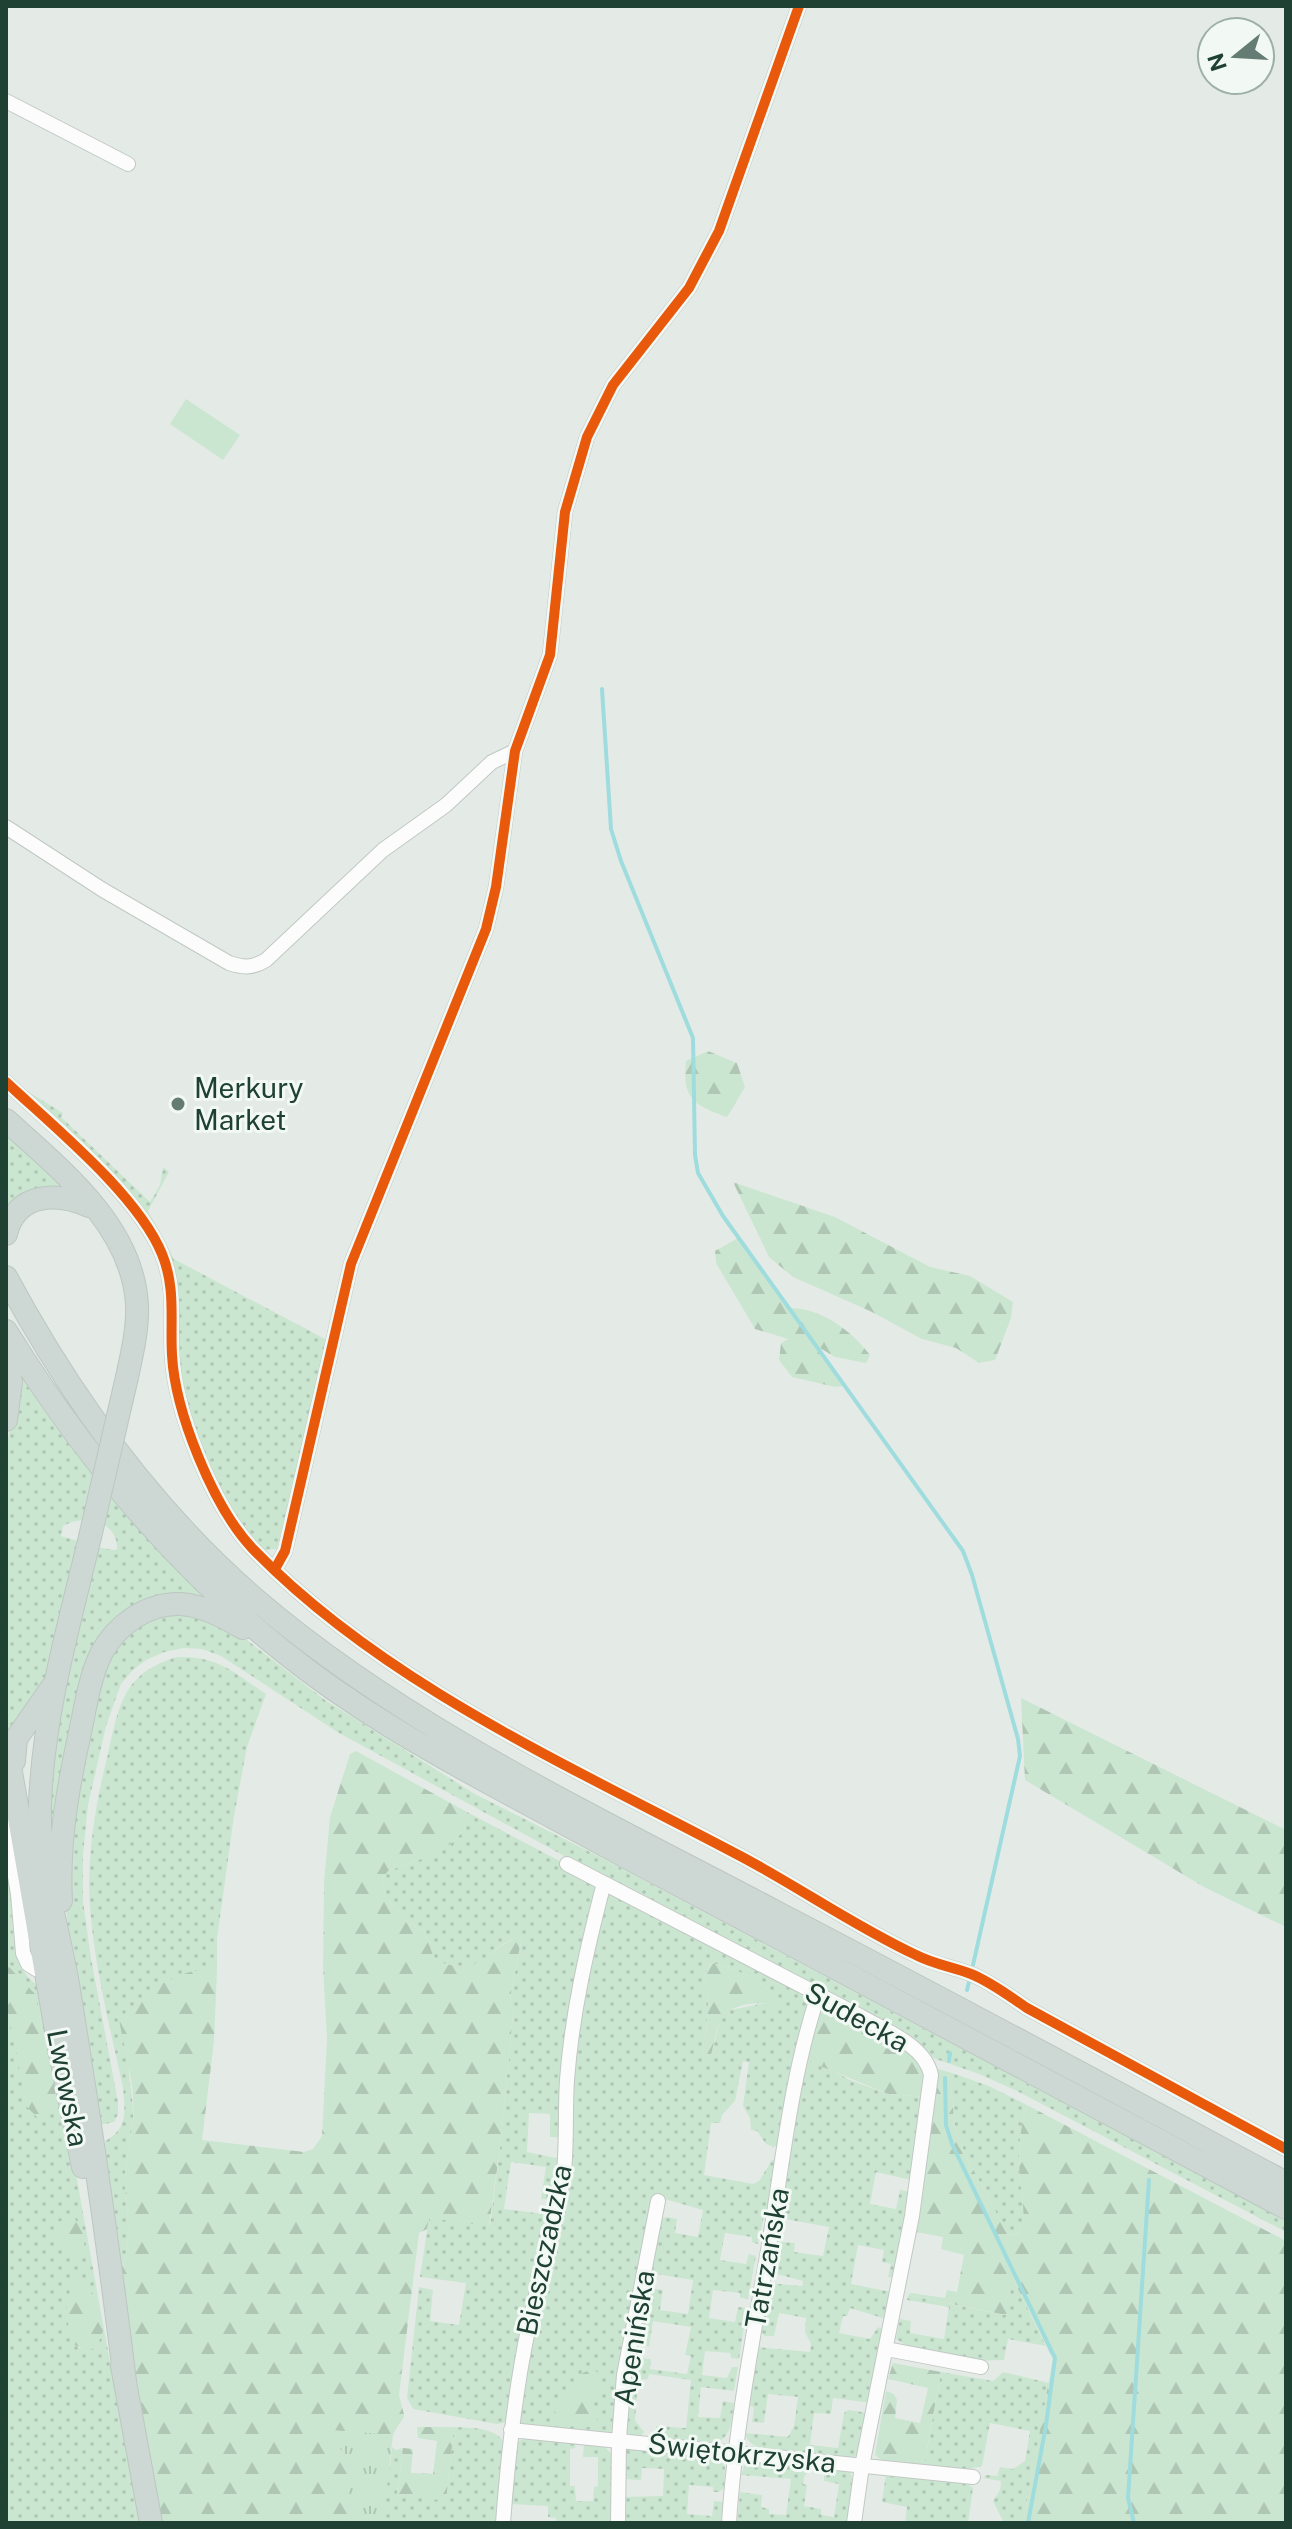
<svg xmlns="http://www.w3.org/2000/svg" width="1292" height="2529" font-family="'Public Sans',sans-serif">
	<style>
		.grass { fill: url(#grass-dots); fill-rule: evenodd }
		.forest { fill: url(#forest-firs) }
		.park { fill: url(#park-tufts) }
		.garden { fill: #cbe6d0 }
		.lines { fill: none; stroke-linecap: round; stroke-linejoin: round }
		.stream { stroke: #9fdcdd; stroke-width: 4 }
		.minor-casing { stroke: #c1c8c4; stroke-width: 16 }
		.primary-casing { stroke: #bcc7c2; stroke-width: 24 }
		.minor { stroke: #fbfcfb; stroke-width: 14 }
		.primary { stroke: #cdd7d3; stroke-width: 22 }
		.primary-bridge-casing { stroke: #bcc7c2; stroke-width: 24; stroke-linecap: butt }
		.primary-bridge { stroke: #cdd7d3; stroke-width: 22 }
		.cycleway-casing { stroke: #f2f9f5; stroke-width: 15 }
		.cycleway { stroke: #e8590c; stroke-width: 10 }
		.poi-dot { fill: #647c73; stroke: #f2f9f5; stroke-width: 3 }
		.labels { text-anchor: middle; stroke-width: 6; stroke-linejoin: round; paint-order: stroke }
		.poi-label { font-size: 28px; fill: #1f4134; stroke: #f2f9f5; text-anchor: start }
		.street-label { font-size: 28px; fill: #1f4134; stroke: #f2f9f5 }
	</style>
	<defs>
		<pattern id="grass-dots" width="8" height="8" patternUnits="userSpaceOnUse" patternTransform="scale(2)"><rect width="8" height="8" fill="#cbe6d0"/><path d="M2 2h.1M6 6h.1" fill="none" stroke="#aec6b3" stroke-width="1.8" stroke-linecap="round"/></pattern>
		<pattern id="forest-firs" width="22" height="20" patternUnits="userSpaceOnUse" patternTransform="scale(2)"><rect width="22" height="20" fill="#cbe6d0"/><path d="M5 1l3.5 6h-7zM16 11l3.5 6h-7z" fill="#aec6b3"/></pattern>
		<pattern id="park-tufts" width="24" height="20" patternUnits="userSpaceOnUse" patternTransform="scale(2)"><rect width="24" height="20" fill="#cbe6d0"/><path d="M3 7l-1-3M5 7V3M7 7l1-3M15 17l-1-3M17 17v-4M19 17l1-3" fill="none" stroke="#aec6b3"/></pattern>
	</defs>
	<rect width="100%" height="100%" fill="#e4ebe7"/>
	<path class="grass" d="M27 1091 63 1113 61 1117 150 1202 160 1185 163 1167 169 1172 148 1211 174 1259 327 1340 277 1549 264 1550 239 1526 211 1475 181 1389 167 1251 27 1094Z
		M6 1130 72 1190 6 1216Z
		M16 1368C71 1456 138 1531 212 1604L203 1601 105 1635 53 1887 48 1761 96 1547 114 1550 117 1549C118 1521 84 1513 63 1526L61 1536 78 1541 48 1674 42 1690 9 1738 6 1722V1447L16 1401Z
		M189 1612 243 1637 325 1700 475 1794 598 1856 1286 2221V2232L1017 2091 979 2074 936 2059 339 1733 221 1656 202 1649 184 1648 164 1652 146 1660 133 1670 121 1684 106 1726 88 1805 83 1855V1901L91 1958 118 2102V2114L114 2122 100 2125 70 1950 66 1907 73 1788 109 1655 142 1620Z
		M177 1657C219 1656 233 1672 266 1694L247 1747 234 1816 217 1939V1972L211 1970 129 2070C130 2086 134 2104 133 2120 131 2141 125 2160 125 2182 126 2213 135 2246 118 2273L104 2145 105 2141C128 2129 125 2111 123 2088 109 2022 91 1955 89 1888 89 1842 97 1798 108 1754 119 1705 123 1673 177 1657Z
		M467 1812 802 1989 809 1998 782 2143 774 2147 766 2144 757 2131 751 2130 750 2118 743 2106 749 2062 743 2061 735 2101 722 2115 720 2123H711L704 2175 753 2184 759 2181 772 2160 779 2161 768 2215 764 2216 758 2244 752 2242V2237L725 2233 720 2260 746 2264 749 2254 756 2256 748 2299 740 2298V2293L713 2290 709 2318 735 2322 738 2307 747 2308 739 2359 731 2358 730 2353 705 2351 702 2375 727 2378 732 2367H738L734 2391 701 2387 698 2417 720 2418 723 2401 734 2403C731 2421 733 2439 711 2444L657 2439 656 2426 686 2428 691 2380 649 2374 648 2379 638 2380 635 2420 644 2432 640 2437 628 2436 626 2433 631 2361 640 2358 651 2359 650 2369 687 2374 691 2356 685 2355 691 2327 653 2321 649 2347 634 2341 645 2287 663 2290 660 2310 688 2314 693 2280 656 2274 654 2277 648 2276 647 2272 659 2221 666 2217 677 2219 675 2233 698 2237 703 2210 654 2196 628 2328 616 2426 609 2434 522 2428 516 2419 536 2308 559 2223 566 2187 569 2138 550 2137V2114L529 2113 527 2152 561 2159 554 2200 541 2199 546 2167 511 2162 504 2209 551 2215 520 2350 508 2422 497 2424 413 2409 407 2398 419 2287 433 2290 430 2321 459 2325 466 2283 420 2277 429 2218 490 2225 500 2148 513 2015 510 1998 522 1937C485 1943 486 1982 435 1960L424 1932 407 1921 386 1898 382 1879 388 1871C414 1861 470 1848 467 1812ZM712 1963C732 1967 768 1982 778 2000L774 2006 765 2003 726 2011 720 2020 711 2055 702 2053C704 2038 708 2022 708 2007 709 1992 700 1975 712 1963Z
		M6 1876 10 1882C13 1912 8 1969 38 1985L57 2068 99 2302 82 2280 78 2348H96L104 2329 140 2523H6Z
		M807 2057 850 2080 888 2094 926 2097 915 2181 876 2172 870 2204 896 2209 900 2190 911 2192 894 2278 888 2277 891 2264 882 2262 884 2250 858 2245 851 2284 891 2292 886 2319 850 2308 847 2316H843L839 2333 870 2339 878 2327 884 2330 871 2403 833 2398 831 2414 814 2413 810 2445 838 2448 844 2413 848 2410 868 2413 861 2453 850 2459 766 2450C755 2446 748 2444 745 2433L788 2437 794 2426 798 2397 768 2394 764 2423 752 2422 754 2408 748 2404 757 2347 810 2352 811 2344 805 2332 806 2318 779 2313 774 2336H765L760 2331 767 2283 802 2286 803 2281 769 2272 774 2241 782 2239V2242L795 2243 794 2252 823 2256 829 2227 779 2218 794 2120Z
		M949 2072 989 2086 1027 2105C1019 2130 1018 2154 1020 2180 1022 2198 1026 2213 1022 2230L1014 2235 1007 2233 966 2156 955 2127Z
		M1012 2277 1046 2346 1008 2339 1004 2360 966 2361 906 2350V2345L896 2339 900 2319 911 2321 910 2333 944 2339 949 2307 907 2300 908 2295 1005 2315Z
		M941 2372 993 2381 1003 2372 1049 2383 1023 2523H1004L993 2501 1000 2490 1001 2481 983 2478 986 2475 997 2476 1000 2467 1013 2469 1025 2461 1030 2431 990 2423 982 2466 961 2471 928 2467 925 2461Z
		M454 2427C471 2428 497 2427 505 2444L497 2523H369L390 2466 392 2447 396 2450 403 2448 397 2494 446 2500Z
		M530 2437 576 2441 575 2448 570 2449V2486H575L576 2501H593L594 2487 598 2486V2457H583L584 2442C597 2444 605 2444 613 2456L612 2523H556V2518L548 2517V2506L509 2504 516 2442Z
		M627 2448 719 2458 725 2467 724 2488 719 2492H713V2487L689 2485 687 2514 712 2516 714 2501 723 2502 721 2523H623V2497L663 2496 664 2469 642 2468 641 2480 623 2479 624 2452Z
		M753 2461 806 2464 809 2471 804 2477 803 2484 807 2485 804 2506 821 2509V2515L834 2517 839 2484 824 2481V2467L850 2472 854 2483 849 2523H737L740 2492 762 2495 761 2507 769 2509V2514L786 2515 791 2479 741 2475 744 2466Z
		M886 2474 964 2481 973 2488 968 2523H905L907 2507 882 2502Z"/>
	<path class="forest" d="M708 1051 737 1063 745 1087 727 1117C693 1105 682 1098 686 1061Z
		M733 1182 835 1217 930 1267 970 1276 1013 1302 1011 1318 995 1360 979 1363 956 1348 922 1339 870 1311 793 1277 769 1257Z
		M738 1238 788 1308C820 1307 851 1330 870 1355L866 1363 835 1357 815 1345 844 1386 835 1387 792 1377 779 1360 781 1343 788 1339 755 1329 716 1263 715 1251Z
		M1021 1698 1286 1830V1927L1204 1887 1025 1780Z
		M356 1751 467 1812C470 1848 414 1861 388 1871L382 1879 386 1898 407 1921 424 1932 435 1960C482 1980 485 1947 522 1936L510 1998 513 2015 500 2148 489 2226 429 2218 427 2229 419 2233 399 2395C406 2425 407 2409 393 2435L333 2431 349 2461V2520L353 2523H162L118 2274C135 2246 126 2213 125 2182 125 2160 131 2141 133 2120 136 2088 125 2051 119 2020 137 1997 186 1961 217 1972L214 2041 202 2140 304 2152 313 2149 322 2136 327 2039 323 1967 324 1882 330 1817 350 1754Z
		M712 1963C732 1967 768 1982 778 2000L774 2007C765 2002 758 2003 749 2004 716 2009 718 2028 711 2055L702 2053C704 2038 708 2023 708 2007 709 1992 700 1975 712 1963Z
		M9 1967 35 1994 50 2060 56 2098 50 2112 39 2119 27 2107 6 2003V1969Z
		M825 2004 891 2038 927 2067 926 2097 888 2094 813 2063 807 2057 820 2007Z
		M938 2069 949 2072 955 2127 966 2156 1007 2233 1014 2235 1021 2231C1026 2213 1022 2198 1020 2180 1018 2154 1019 2130 1027 2105L1286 2241V2523H1023L1053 2359 1013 2279 1006 2315 908 2295 911 2293 945 2298 947 2290 957 2292 964 2255 941 2249 943 2237 916 2232 935 2075Z
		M72 2216C83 2226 88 2243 81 2255 58 2258 37 2225 72 2216Z
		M78 2279H82L99 2302 104 2329 96 2348 86 2350 73 2344C67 2320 60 2299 78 2279Z
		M893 2363 941 2372 925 2460 928 2467 885 2463 875 2455 886 2391 894 2394 897 2400 895 2418 920 2423 928 2388 888 2379Z
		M595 2370 601 2376C600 2398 583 2399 599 2422L597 2426C580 2429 559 2427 554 2409 558 2402 563 2400 567 2394 576 2381 577 2371 595 2370Z
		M417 2427H454L446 2501 397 2494 403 2448 413 2449 411 2473 433 2474 437 2441 418 2438Z"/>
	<path class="park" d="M332 2430 393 2435 383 2523H353L349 2520V2461L335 2441Z"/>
	<path class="garden" d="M186 399 240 435 223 460 170 424Z"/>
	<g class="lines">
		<path class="stream" d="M602 689 611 829 621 861 693 1038 695 1155 698 1173 723 1216 963 1551 972 1575 1018 1739 1020 1756 973 1965
			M967 1990 969 1982
			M949 2061 950 2053
			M945 2078 946 2125 952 2144 1055 2358 1046 2425 1028 2523
			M1134 2523 1128 2498 1149 2180"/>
		<g class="minor-casing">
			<path id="minor" d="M6 101 128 164
				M6 827 103 890 229 963C244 968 253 968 266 960L383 850 446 805 492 762 515 751
				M6 1082C53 1126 138 1195 162 1254 176 1288 170 1320 172 1355 175 1412 213 1506 252 1548 385 1686 577 1769 744 1858 802 1889 856 1927 916 1955 933 1964 953 1967 971 1974 991 1982 1009 1996 1027 2008L1286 2149
				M275 1569 285 1551 351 1264 486 929 496 887 515 751 550 655 565 512 587 437 613 385 689 288 719 231 799 6
				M6 1824 18 1894 23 1953 28 1964 36 1969 52 1971
				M567 1864 860 2016C884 2030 925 2045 931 2075L912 2216 862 2466 854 2523
				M887 2349 981 2367
				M511 2430 973 2477
				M503 2523C508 2456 515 2390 529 2325 540 2273 558 2223 564 2171 567 2141 565 2110 567 2080 572 2013 587 1948 604 1883
				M618 2523 619 2439 624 2375 658 2201
				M729 2523C735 2428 754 2333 770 2239 783 2158 792 2073 818 1995"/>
		</g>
		<g class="primary-casing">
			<path id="primary" d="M6 1120C60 1169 133 1226 137 1305 138 1329 132 1354 127 1377
				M6 1234C16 1192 57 1192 89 1206
				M6 1277C70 1396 152 1510 255 1599 405 1728 602 1820 776 1912 947 2001 1116 2092 1286 2183
				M6 1331C81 1452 172 1563 284 1652 352 1707 428 1750 504 1791 590 1838 676 1884 762 1929 937 2021 1111 2115 1286 2208
				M6 1354 11 1382 6 1420
				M90 1537C69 1625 43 1714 40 1805 38 1868 59 1929 69 1990 90 2120 109 2250 125 2381
				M6 1743 59 2048 83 2167
				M14 1761 16 1739 52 1687
				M61 1901C58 1845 67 1792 79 1737 85 1710 89 1679 101 1654 116 1625 147 1603 180 1604 202 1605 224 1617 243 1628
				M122 2366 151 2523"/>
		</g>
		<use href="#minor" class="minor"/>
		<use href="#primary" class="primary"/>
		<g class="primary-bridge-casing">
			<path id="primary-bridge" d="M90 1537 127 1377"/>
		</g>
		<use href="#primary-bridge" class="primary-bridge"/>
		<g class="cycleway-casing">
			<path id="cycleway" d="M6 1082C53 1126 138 1195 162 1254 176 1288 170 1320 172 1355 175 1412 213 1506 252 1548 385 1686 577 1769 744 1858 802 1889 856 1927 916 1955 933 1964 953 1967 971 1974 991 1982 1009 1996 1027 2008L1286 2149
				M275 1569 285 1551 351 1264 486 929 496 887 515 751 550 655 565 512 587 437 613 385 689 288 719 231 799 6"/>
		</g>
		<use href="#cycleway" class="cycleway"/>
	</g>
	<circle class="poi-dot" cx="178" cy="1104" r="8"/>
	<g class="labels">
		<g class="poi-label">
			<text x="194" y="1098">Merkury<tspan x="194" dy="32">Market</tspan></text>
		</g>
		<g class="street-label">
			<text transform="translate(857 2017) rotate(29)" y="10">Sudecka</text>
			<text transform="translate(68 2088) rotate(79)" y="10">Lwowska</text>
			<text transform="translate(544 2250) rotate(-78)" y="10">Bieszczadzka</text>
			<text transform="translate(767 2258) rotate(-80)" y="10">Tatrzańska</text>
			<text transform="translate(634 2338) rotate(-81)" y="10">Apenińska</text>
			<text transform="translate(742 2453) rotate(6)" y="10">Świętokrzyska</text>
		</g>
	</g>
	<rect width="1292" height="2529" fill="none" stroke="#1f4134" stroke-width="16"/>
	<g transform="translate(1236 56) rotate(252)"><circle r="38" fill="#f2f9f5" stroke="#9eafa8" stroke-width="2"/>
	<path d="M0-6L14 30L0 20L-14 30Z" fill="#647c73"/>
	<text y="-12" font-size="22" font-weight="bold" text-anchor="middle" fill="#1f4134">N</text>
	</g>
</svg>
